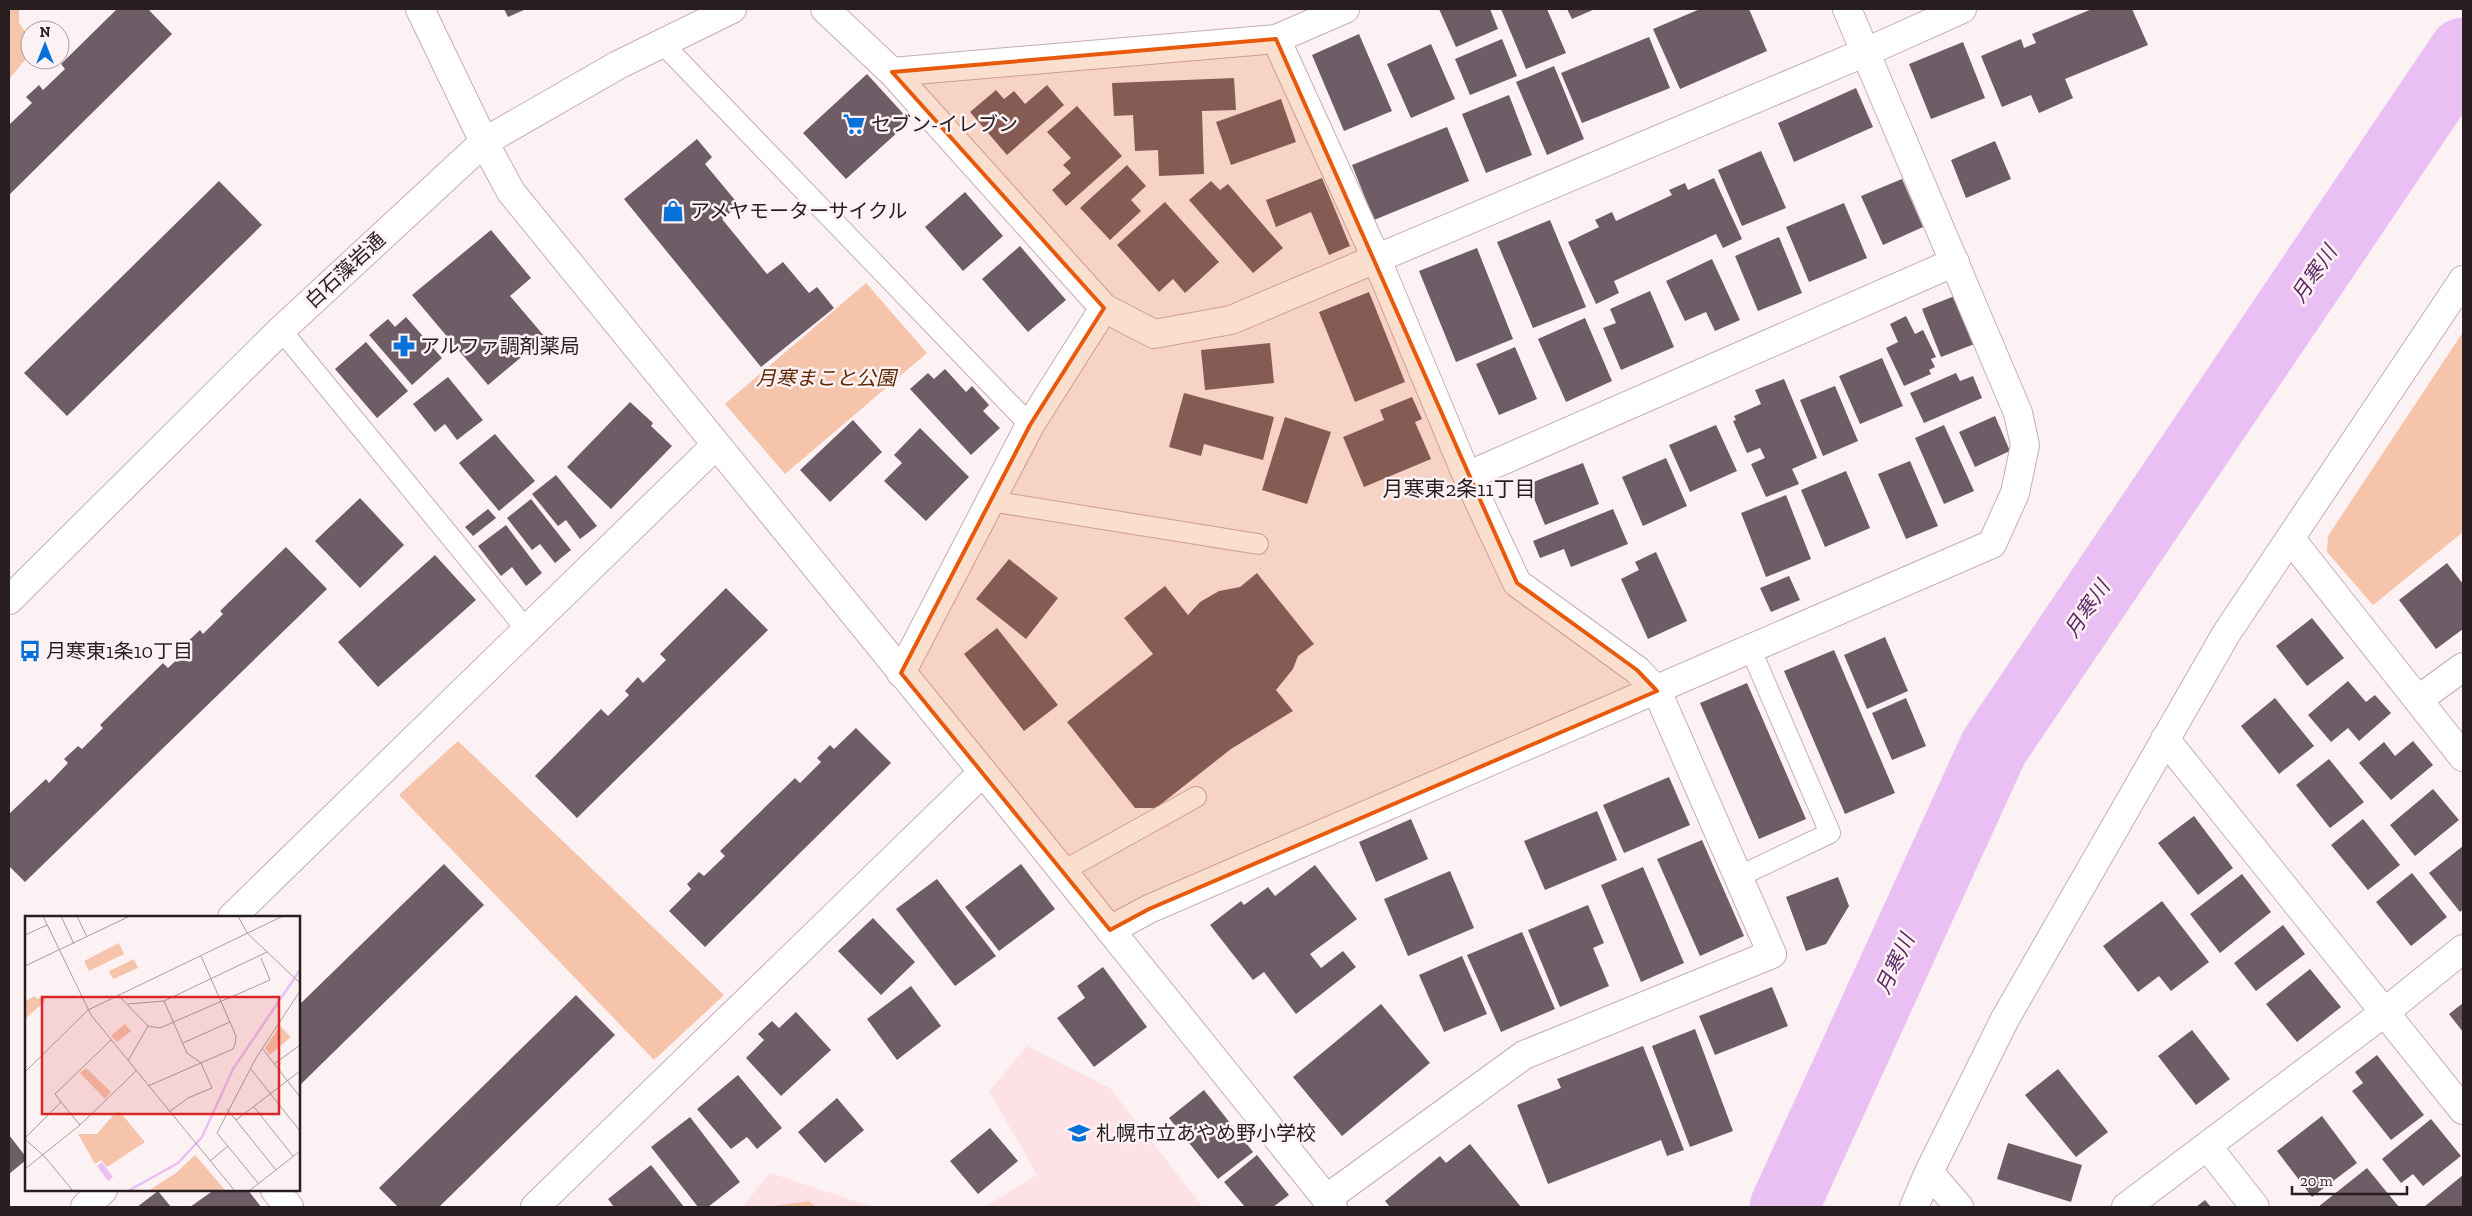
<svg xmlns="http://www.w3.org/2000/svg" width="2472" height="1216" font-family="'Zilla Slab','Noto Sans JP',serif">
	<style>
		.built { fill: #fde1e6 }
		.green { fill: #f5c4aa }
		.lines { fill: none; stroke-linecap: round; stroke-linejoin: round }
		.river { stroke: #eabff3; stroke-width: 69 }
		.building { fill: #6e5c66 }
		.lane-casing { stroke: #c6aeb2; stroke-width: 22 }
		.street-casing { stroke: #c6aeb2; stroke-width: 30 }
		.secondary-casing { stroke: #c6aeb2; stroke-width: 30 }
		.lane { stroke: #fff; stroke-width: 20 }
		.street { stroke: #fff; stroke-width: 28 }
		.secondary { stroke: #fff; stroke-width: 28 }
		.marked { fill: #e8590c; fill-opacity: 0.2; stroke: #e8590c; stroke-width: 4; stroke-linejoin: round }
		.labels { text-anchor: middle; stroke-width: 5; stroke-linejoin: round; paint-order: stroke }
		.poi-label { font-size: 20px; fill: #281e20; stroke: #fcf2f4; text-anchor: start }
		.street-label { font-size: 20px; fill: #281e20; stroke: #fcf2f4 }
		.park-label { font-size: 20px; font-style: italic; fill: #602a04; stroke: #fcf2f4 }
		.water-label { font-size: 21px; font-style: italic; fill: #5d2a68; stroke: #fcf2f4 }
		.neighbourhood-label { font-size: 21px; fill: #281e20; stroke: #fcf2f4 }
		.inset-river { fill: none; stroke: #eabff3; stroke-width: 2.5 }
		.inset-road { fill: none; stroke: #a79d9f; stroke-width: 1 }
		.view { fill: #d62828; fill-opacity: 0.15; stroke: #d62828; stroke-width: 2.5 }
		.inset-edge { fill: none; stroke: #281e20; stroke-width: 2.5 }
	</style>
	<rect width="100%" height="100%" fill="#fcf2f4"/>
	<path class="built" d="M1027 1046 1110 1088 1203 1207H984L1037 1175 989 1091Z
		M770 1173 873 1207H742Z"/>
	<path class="green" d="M9 9H19V23L30 38V54L9 79Z
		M866 283 927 353 785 474 725 404Z
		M2463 332V532L2373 605 2327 552 2328 536Z
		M458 741 724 995 654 1060 399 795Z
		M809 1201 816 1207H766Z"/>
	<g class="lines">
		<path class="river" d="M1784 1207 1994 747 2463 52"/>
	</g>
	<path class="building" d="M117 9H148L172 34 9 195V123L10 124 32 103 26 97 39 85 43 90 65 69 61 64Z
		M504 9H526L508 17Z
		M1439 9H1490L1498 29 1456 47Z
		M1501 9H1547L1566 53 1526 69Z
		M1567 9H1595L1572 19Z
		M1700 9H1749L1767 51 1680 89 1653 29Z
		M2092 9H2132L2148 45 2065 79 2073 98 2039 113 2031 95 2002 107 1981 56 2021 39 2024 48 2036 43 2032 34Z
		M1359 34 1392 111 1344 131 1312 55Z
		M1649 37 1670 88 1582 123 1561 73Z
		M1502 39 1517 76 1470 95 1455 59Z
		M1963 42 1985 98 1931 119 1909 64Z
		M1431 44 1455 99 1411 118 1387 64Z
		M1554 66 1584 139 1547 155 1516 82Z
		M867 74 910 121 846 179 803 133Z
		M1234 78 1236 110 1202 111 1204 174 1159 176 1158 150 1135 151 1133 115 1114 116 1112 83Z
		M1047 85 1064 105 1007 155 970 112 996 90 1004 99 1014 91 1025 104Z
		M1856 88 1873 127 1794 162 1778 123Z
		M1509 95 1532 155 1486 173 1462 114Z
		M1281 99 1296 142 1231 165 1216 122Z
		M1077 106 1122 156 1066 206 1052 190 1071 173 1063 165 1071 158 1047 132Z
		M1447 127 1469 181 1374 220 1352 165Z
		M697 139 712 157 705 164 739 205 722 219 767 274 783 262 809 293 817 287 834 308 761 367 624 199Z
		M1995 141 2011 179 1966 198 1951 160Z
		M1761 151 1786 208 1742 226 1718 170Z
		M1127 165 1146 186 1131 200 1141 211 1110 240 1080 208Z
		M1322 178 1350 246 1329 255 1311 212 1276 227 1266 200Z
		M1714 178 1742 239 1723 248 1716 234 1614 281 1619 293 1596 304 1568 242 1599 227 1595 220 1612 212 1616 221 1672 195 1669 190 1685 183 1688 190Z
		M1902 179 1923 227 1883 245 1861 196Z
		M219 181 262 225 67 416 24 373Z
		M1211 181 1220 190 1228 184 1283 248 1253 273 1189 200Z
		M965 192 1003 236 963 271 925 227Z
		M1165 202 1219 262 1185 293 1173 279 1159 292 1117 245Z
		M1844 203 1867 258 1809 282 1786 227Z
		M1550 220 1586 307 1533 328 1497 242Z
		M491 230 531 278 510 296 545 337 488 385 412 295Z
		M1779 237 1802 293 1758 311 1735 256Z
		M1020 246 1066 300 1028 332 982 279Z
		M1477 248 1513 339 1456 362 1419 271Z
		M1712 259 1740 320 1715 331 1706 312 1685 321 1666 281Z
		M1650 291 1674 347 1621 370 1603 328 1616 323 1610 309Z
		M1369 292 1405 382 1355 402 1319 312Z
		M1957 295 1977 343 1941 357 1922 309Z
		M1906 316 1915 334 1923 330 1936 357 1931 359 1935 367 1929 370 1931 374 1904 386 1886 348 1898 342 1890 324Z
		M406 317 442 358 412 385 369 335 388 319 395 327Z
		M1585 318 1612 381 1566 402 1538 339Z
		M366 342 408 391 377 418 335 369Z
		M1270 343 1274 383 1205 390 1201 350Z
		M1515 347 1537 399 1499 415 1476 364Z
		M1882 358 1903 406 1860 424 1839 376Z
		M945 369 966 392 972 386 989 405 983 411 1000 428 971 455 910 389 928 373 934 379Z
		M1956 373 1960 381 1973 376 1982 398 1924 423 1910 393Z
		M448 377 483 420 457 440 445 424 435 432 413 404Z
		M1784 379 1817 458 1792 469 1799 484 1766 497 1751 464 1765 458 1760 448 1747 453 1733 421 1736 420 1734 416 1761 404 1755 390Z
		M1835 386 1858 441 1823 456 1800 400Z
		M1184 393 1274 417 1263 460 1204 444 1201 456 1169 447Z
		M1412 397 1422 419 1415 422 1431 459 1364 487 1343 437 1384 420 1380 410Z
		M630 402 653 423 651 426 672 446 611 509 567 467Z
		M1995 416 2010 451 1975 467 1959 432Z
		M1285 417 1331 432 1307 504 1262 490Z
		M853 420 882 452 830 502 800 470Z
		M1716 425 1737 471 1690 492 1669 445Z
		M1944 425 1974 491 1944 504 1915 438Z
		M920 428 969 477 926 521 884 481 902 463 894 455Z
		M495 434 535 481 499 511 459 463Z
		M1666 458 1687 506 1643 526 1622 477Z
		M1910 461 1938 526 1906 539 1878 474Z
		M1583 463 1599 504 1545 525 1528 484Z
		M1846 471 1870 528 1825 547 1801 490Z
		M556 475 597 526 580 539 566 520 558 526 532 494Z
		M1786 495 1811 559 1766 577 1741 513Z
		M360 498 404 545 360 588 315 541Z
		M531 499 571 550 555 563 540 544 532 550 507 518Z
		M488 509 496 518 473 536 465 527Z
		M1613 509 1628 544 1571 567 1564 549 1540 558 1533 541Z
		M506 525 542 573 526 586 512 567 501 576 478 546Z
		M286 547 327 589 25 882 9 866V814L46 779 49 783 68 763 64 759 78 746 82 749 103 728 100 725 163 663 168 668 188 649 184 645 200 630 203 634 223 614 220 611Z
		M1656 552 1687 621 1648 639 1621 579 1639 570 1635 562Z
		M435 555 476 600 378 687 338 642Z
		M1009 559 1058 598 1026 639 976 599Z
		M2447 563 2463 584V629L2436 649 2399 600Z
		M1257 573 1314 644 1298 656 1293 669 1276 690 1293 711 1231 749 1156 808H1135L1067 722 1153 654 1124 618 1165 586 1188 615 1200 602 1219 591 1240 587Z
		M1789 576 1800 600 1771 612 1760 588Z
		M726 588 768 630 577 818 535 776 601 709 608 716 629 695 625 691 638 677 643 683 666 660 660 654Z
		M2312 618 2344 658 2307 686 2276 646Z
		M997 628 1058 705 1024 731 964 654Z
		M1885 637 1908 691 1867 709 1844 655Z
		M1834 650 1895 793 1845 814 1784 671Z
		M2348 681 2366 702 2375 695 2391 713 2359 741 2348 728 2331 742 2308 715Z
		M1747 683 1806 819 1759 839 1700 703Z
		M1906 698 1926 746 1892 760 1872 713Z
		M2275 698 2314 746 2279 774 2241 726Z
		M856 728 891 763 705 947 669 911 691 889 687 884 699 872 704 876 725 856 720 851 795 778 800 783 821 762 817 758 830 745 834 749Z
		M2413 741 2433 765 2391 800 2359 763 2384 742 2395 756Z
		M2329 759 2364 802 2330 828 2296 785Z
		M1669 777 1690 825 1624 853 1603 805Z
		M2433 789 2459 820 2415 856 2390 825Z
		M1597 811 1617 860 1545 890 1524 841Z
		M2194 816 2233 868 2198 895 2158 843Z
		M1411 819 1428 859 1376 882 1359 842Z
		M2363 819 2400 865 2368 890 2331 845Z
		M1702 840 1744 936 1700 956 1657 859Z
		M2463 846V909L2460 912 2429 873Z
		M444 864 484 905 299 1086V1005Z
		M1021 864 1055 909 999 951 965 907Z
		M1315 865 1357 919 1310 954 1321 968 1343 951 1356 967 1296 1014 1264 972 1253 980 1210 925 1241 901 1244 905 1268 887 1275 896Z
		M1643 867 1684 963 1641 982 1601 885Z
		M1450 871 1474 928 1408 956 1384 899Z
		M2412 873 2447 917 2411 946 2376 902Z
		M2242 874 2271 912 2220 953 2190 914Z
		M1838 877 1849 906 1826 944 1806 951 1786 897Z
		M937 879 996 956 955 986 896 909Z
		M2162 901 2209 962 2171 991 2159 976 2138 992 2103 946Z
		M1588 905 1604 943 1593 948 1609 986 1560 1007 1528 930Z
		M873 918 915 962 881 995 838 951Z
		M2283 925 2305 954 2256 991 2234 963Z
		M1522 932 1555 1009 1501 1032 1467 955Z
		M1462 956 1487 1014 1444 1032 1419 975Z
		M1103 967 1147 1027 1094 1067 1057 1018 1085 998 1077 986Z
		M2310 969 2341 1007 2297 1042 2266 1004Z
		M911 986 941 1026 897 1060 867 1019Z
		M1772 987 1788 1026 1715 1055 1699 1016Z
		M576 995 615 1035 439 1207H398L379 1188Z
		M2463 1003V1032L2449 1014Z
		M1381 1004 1430 1063 1342 1136 1293 1077Z
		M796 1012 831 1050 781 1096 746 1058 764 1040 758 1034 772 1021 779 1028Z
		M1695 1029 1733 1131 1690 1147 1652 1046Z
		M2192 1030 2230 1079 2196 1105 2158 1056Z
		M1643 1046 1684 1150 1667 1156 1661 1140 1548 1184 1517 1105 1561 1088 1557 1079Z
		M2377 1055 2424 1115 2391 1140 2352 1091 2363 1083 2355 1072Z
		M2058 1069 2108 1132 2076 1157 2025 1095Z
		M738 1075 782 1128 757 1149 747 1137 731 1149 697 1109Z
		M1204 1090 1253 1152 1218 1179 1169 1118Z
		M837 1098 864 1130 825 1163 798 1132Z
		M2322 1116 2357 1163 2312 1197 2277 1151Z
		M690 1117 740 1182 708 1207H698L651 1147Z
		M2431 1119 2461 1156 2423 1186 2413 1174 2401 1183 2382 1159Z
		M990 1128 1018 1161 978 1194 950 1161Z
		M9 1135 26 1157V1160L9 1174Z
		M2008 1143 2082 1165 2071 1202 1997 1179Z
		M1470 1144 1521 1207H1390L1385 1201 1440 1156 1446 1163Z
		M1257 1155 1289 1195 1273 1207H1245L1224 1182Z
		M651 1165 684 1207H614L608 1199Z
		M2367 1168 2399 1207H2318Z
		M2463 1175V1207H2424Z
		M214 1190H248L261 1207H190Z
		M158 1191 171 1207H137Z
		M2205 1200 2211 1207H2196Z"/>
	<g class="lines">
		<g class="lane-casing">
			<path id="lane" d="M662 43 1030 425
				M281 330 526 629
				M990 501 1258 544
				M1063 871 1196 797
				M1738 877 1830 833 1751 650"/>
		</g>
		<g class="street-casing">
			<path id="street" d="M825 9 892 72 1104 308 1154 334 1231 320 1866 52 1962 9
				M1276 39 1377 260 1467 476 1517 583 1637 670 1657 691 1772 954 1524 1055 1326 1199
				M892 72 1276 39 1345 9
				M1467 476 1955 262
				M2290 538 2463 757
				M901 673 1030 425 1104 308
				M2419 699 2463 667
				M2165 739 2463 1110
				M232 917 716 445
				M1110 930 1149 909 1992 544 2015 493 2025 445 2018 413 1847 9
				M2207 1146 2255 1207
				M1929 1172 1959 1207
				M275 1190 289 1207
				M85 1207 103 1190
				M535 1207 983 772
				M1914 1207 1929 1172 2005 1019 2226 634 2463 280
				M2126 1207 2385 1012 2463 949"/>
		</g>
		<g class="secondary-casing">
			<path id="secondary" d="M420 9 484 142 511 192 983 772 1333 1207
				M9 600 281 330 484 142 618 65 732 9"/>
		</g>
		<use href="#lane" class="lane"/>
		<use href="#street" class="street"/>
		<use href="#secondary" class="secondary"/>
	</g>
	<path class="marked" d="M1276 39 1517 583 1637 670 1657 691 1149 909 1110 930 901 673 1030 425 1104 308 892 72Z"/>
	<defs>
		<g id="supermarket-bare" transform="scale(1.725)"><path d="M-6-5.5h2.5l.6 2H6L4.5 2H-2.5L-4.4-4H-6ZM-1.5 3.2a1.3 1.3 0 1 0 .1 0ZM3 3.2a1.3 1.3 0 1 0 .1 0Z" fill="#0672d9" stroke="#fcf2f4" stroke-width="2.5" paint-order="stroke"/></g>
		<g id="shop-bare" transform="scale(1.725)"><path d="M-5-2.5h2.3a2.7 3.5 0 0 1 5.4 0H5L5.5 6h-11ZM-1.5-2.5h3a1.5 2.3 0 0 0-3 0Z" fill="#0672d9" stroke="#fcf2f4" stroke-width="2.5" paint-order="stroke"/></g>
		<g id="pharmacy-bare" transform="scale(1.725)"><path d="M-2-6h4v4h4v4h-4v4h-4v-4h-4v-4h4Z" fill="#0672d9" stroke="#fcf2f4" stroke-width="2.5" paint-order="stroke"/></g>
		<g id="bus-bare" transform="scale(1.725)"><path d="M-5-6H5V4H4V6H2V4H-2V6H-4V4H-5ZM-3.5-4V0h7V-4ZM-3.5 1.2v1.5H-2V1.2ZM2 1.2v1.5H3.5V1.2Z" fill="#0672d9" stroke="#fcf2f4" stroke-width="2.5" paint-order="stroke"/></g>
		<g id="school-bare" transform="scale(1.725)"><path d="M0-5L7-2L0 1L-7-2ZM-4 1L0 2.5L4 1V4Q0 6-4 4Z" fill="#0672d9" stroke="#fcf2f4" stroke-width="2.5" paint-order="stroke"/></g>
	</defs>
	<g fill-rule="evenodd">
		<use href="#supermarket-bare" x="854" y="124"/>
		<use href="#shop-bare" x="673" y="211"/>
		<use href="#pharmacy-bare" x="404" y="346"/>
		<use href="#bus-bare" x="30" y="651"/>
		<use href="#school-bare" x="1079" y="1133"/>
	</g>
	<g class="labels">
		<g class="poi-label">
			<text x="871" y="131">セブン-イレブン</text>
			<text x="690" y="218">アメヤモーターサイクル</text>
			<text x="420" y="353">アルファ調剤薬局</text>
			<text x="46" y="658">月寒東1条10丁目</text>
			<text x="1096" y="1140">札幌市立あやめ野小学校</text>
		</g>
		<g class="street-label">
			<text transform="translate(345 270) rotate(-43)" y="7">白石藻岩通</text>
		</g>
		<g class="park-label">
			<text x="826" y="385">月寒まこと公園</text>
		</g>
		<g class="water-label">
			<text transform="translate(2314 274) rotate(-56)" y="7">月寒川</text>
			<text transform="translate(2087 609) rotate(-56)" y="7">月寒川</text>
			<text transform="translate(1895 964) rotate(-65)" y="7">月寒川</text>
		</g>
		<g class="neighbourhood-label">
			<text x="1459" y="496">月寒東2条11丁目</text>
		</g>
	</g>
	<g transform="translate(25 916)">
		<rect width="275" height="275" fill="#fcf2f4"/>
		<path d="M94 27 99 38 64 55 59 45ZM109 43 113 52 88 63 84 55ZM10 80 12 83 19 80 20 85 0 103V85ZM100 108 106 115 92 126 86 120ZM255 110 266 121 245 139 240 132ZM61 152 86 176 80 183 55 157ZM95 196 120 226 82 251 76 244 70 248 53 218H72L90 197ZM170 239 201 275H123L151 257Z" fill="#f5c4aa"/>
		<path d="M77 246 88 261 83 265 72 250Z" fill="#eabff3"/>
		<path class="inset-river" d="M103 275 153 247 177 221 208 153 275 54"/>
		<path class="inset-road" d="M18 0 66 99 210 275M36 0 49 28M52 0 62 21M213 0 222 17 275 67M0 19 22 9M0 50 105 0M93 79 123 110 135 112 245 64 236 42M139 85 162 137 176 147 187 172 163 182 144 196M103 88 139 85 242 36M158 127 205 106M237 132 275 181M103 145 123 110M249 148 275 129M225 152 275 215M0 156 63 94 258 0M123 170 208 133 210 128 211 120 176 40M36 186 55 209M229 191 268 240M202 193 251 254M211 204 275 155M0 222 36 186 30 178 86 124M0 223 20 241 48 275M185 245 203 230M0 253 55 209 111 155M233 267 192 217 231 142 275 75M224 275 275 235"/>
		<path class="view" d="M17 81H254V198H17Z"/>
		<rect width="275" height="275" class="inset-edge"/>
	</g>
	<rect width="2472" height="1216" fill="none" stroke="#281e20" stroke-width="20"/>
	<g transform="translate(45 45)"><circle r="24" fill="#fcf2f4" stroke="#a79d9f"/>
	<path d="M0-4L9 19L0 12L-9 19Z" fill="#0672d9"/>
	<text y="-8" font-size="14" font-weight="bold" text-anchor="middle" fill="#281e20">N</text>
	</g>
	<path d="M2292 1186v8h115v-8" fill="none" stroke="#281e20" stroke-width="2.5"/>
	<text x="2300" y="1186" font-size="15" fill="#281e20" stroke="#fcf2f4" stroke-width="4" paint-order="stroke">20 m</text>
</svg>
